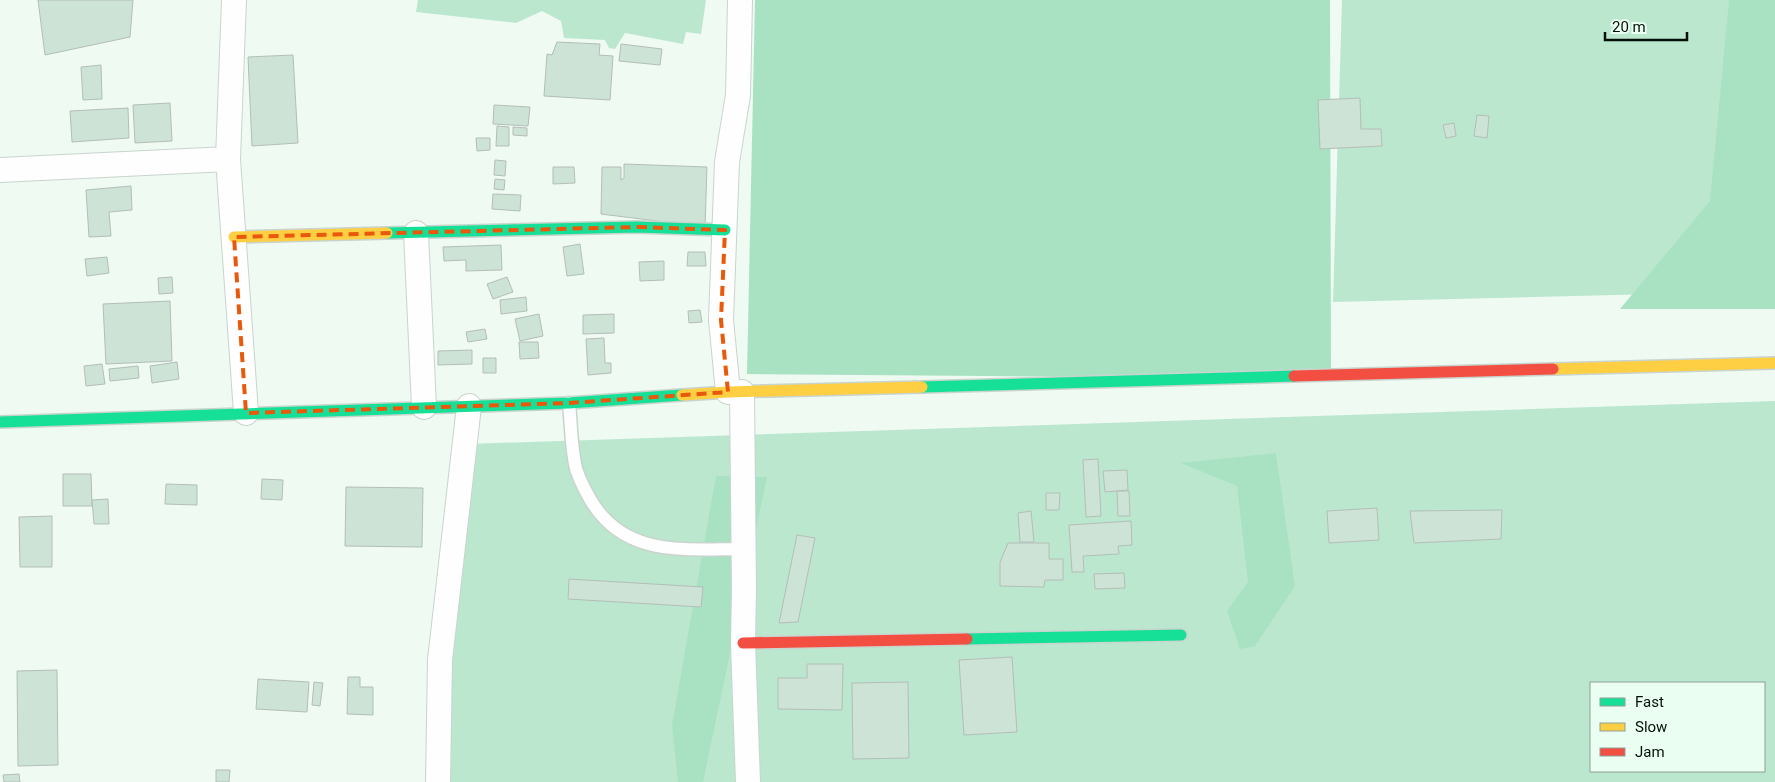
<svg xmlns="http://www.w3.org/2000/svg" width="1775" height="782" font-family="Roboto,sans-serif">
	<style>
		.green { fill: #bbe7ce; fill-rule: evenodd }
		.forest { fill: #a8e2c3 }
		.building { fill: #cce3d6; stroke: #b4beb8 }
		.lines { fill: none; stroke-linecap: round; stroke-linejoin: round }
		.lane-casing { stroke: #c9d4ce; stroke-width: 15 }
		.street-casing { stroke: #c9d4ce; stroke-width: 26 }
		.fast-casing { stroke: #c9d4ce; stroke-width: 14 }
		.slow-casing { stroke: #c9d4ce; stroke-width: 14 }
		.jam-casing { stroke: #c9d4ce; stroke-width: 14 }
		.lane { stroke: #fdfefd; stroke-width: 12 }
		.street { stroke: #fdfefd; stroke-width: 24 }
		.fast { stroke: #16e098; stroke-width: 11 }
		.slow { stroke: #ffcf43; stroke-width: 11 }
		.jam { stroke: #f24e42; stroke-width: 11 }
		.marked { fill: none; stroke: #e8590c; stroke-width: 4; stroke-dasharray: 10 6; stroke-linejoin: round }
	</style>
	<rect width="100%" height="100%" fill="#effaf3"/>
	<path class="green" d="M418 0H706L701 34 686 32 683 44 625 33 615 49 609 48 605 40 564 38 561 21 542 11 516 23 416 12Z
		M1342 0H1775V291L1333 302Z
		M1775 401V782H441L468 444ZM1591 683H1764V771H1591Z"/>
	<path class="forest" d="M755 0H1330L1331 379 747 374Z
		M1729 0H1775V309H1620L1710 201Z
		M1276 453 1295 586 1255 646 1240 649 1227 611 1248 582 1237 486 1181 463Z
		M716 476 767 477 703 782H678L672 725Z"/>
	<path class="building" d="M38 0H133L130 37 45 55Z
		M557 42 600 44 599 55 613 56 610 100 544 96 547 54 552 55Z
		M621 44 662 49 660 65 619 61Z
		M293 55 298 143 252 146 248 57Z
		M101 65 102 99 83 100 81 67Z
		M1360 98 1361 129H1381L1382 146 1320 149 1318 100Z
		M170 103 172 141 135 143 133 105Z
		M494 105 530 107 528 126 493 124Z
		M128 108 129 138 72 142 70 111Z
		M1477 115 1489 116 1487 138 1474 136Z
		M1454 123 1456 136 1446 138 1443 125Z
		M497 126 509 127V146H496Z
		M513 127 527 128V136L513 135Z
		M476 138H490V150L477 151Z
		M495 160 506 161 505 176 494 175Z
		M624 164 707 167 705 227 601 214 602 167H621V180L624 178Z
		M553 167H574L575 183 553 184Z
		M495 179 505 180 504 190 494 189Z
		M131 186 132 210 109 212 111 236 89 237 86 190Z
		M493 194 521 195 520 211 492 209Z
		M580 244 584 274 567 276 563 247Z
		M501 245 502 270 466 271V260L444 261 443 247Z
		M688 252H705L706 266H687Z
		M107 257 109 273 87 276 85 259Z
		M664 261V280L640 281 639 262Z
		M172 277 173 293 159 294 158 278Z
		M507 277 513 292 493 299 487 284Z
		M526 297 527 311 501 314 500 300Z
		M170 301 172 361 106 364 103 304Z
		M700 310 702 322 689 323 688 311Z
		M539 314 543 336 520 341 515 319Z
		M614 314V333L583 334V315Z
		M485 329 487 339 468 342 466 332Z
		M604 338 605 363H611V373L588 375 586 339Z
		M519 342H538L539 358 520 359Z
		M472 350V364L438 365V351Z
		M483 358H496V373H483Z
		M177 362 179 379 152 383 150 366Z
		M102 364 105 384 86 386 84 366Z
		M138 366 139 378 110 381 109 369Z
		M1098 459 1101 516 1086 517 1083 460Z
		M1127 470 1128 490 1105 492 1103 471Z
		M63 474H91L92 506H63Z
		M262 479 283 480 282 500 261 499Z
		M166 484 197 485V505L165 504Z
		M346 487 423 488 422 547 345 546Z
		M1117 491H1129L1130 516H1118Z
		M1046 493H1060L1059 510H1046Z
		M108 499 109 524H94L92 500Z
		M1377 508 1379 540 1329 543 1327 511Z
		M1502 510 1501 539 1414 543 1410 511Z
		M1031 511 1034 542H1020L1018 513Z
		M52 516V567H20L19 517Z
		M1131 521 1132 545 1118 546 1119 554 1083 556 1084 572H1072L1069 525Z
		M797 535 815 538 798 622 779 623Z
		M1008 543H1049V559H1063V580H1045L1044 587 1000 586V562Z
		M1124 573 1125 588 1095 589 1094 574Z
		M569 579 703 587 701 607 568 599Z
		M1012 657 1017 732 964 735 959 660Z
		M807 664H843L842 710 778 709V678H807Z
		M57 670 58 765 18 766 17 671Z
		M348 677H360V687H373V715L347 714Z
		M258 679 309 682 307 712 256 709Z
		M314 682 323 683 320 706 312 705Z
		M908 682 909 758 853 759 852 683Z
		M216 770H230L229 782H216Z
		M19 774 20 782H4L3 775Z"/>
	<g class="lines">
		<g class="lane-casing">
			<path id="lane" d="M569 403C571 423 571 444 575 464 577 476 584 488 590 499 624 558 685 549 744 549"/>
		</g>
		<g class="street-casing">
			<path id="street" d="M234 0 228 159 246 413
				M0 170 228 159
				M416 233 424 407
				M728 392 721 320 727 162 738 95 740 0
				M742 392 744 589 743 643 748 782
				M438 782 440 660 469 406"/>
		</g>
		<g class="fast-casing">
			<path id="fast" d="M387 233 637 227 725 230
				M922 387 1294 376
				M0 422 569 403 682 395
				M967 639 1181 635"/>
		</g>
		<g class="slow-casing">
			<path id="slow" d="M234 237 387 233
				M1553 369 1775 363
				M682 395 728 392 922 387"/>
		</g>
		<g class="jam-casing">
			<path id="jam" d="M1294 376 1553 369
				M743 643 967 639"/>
		</g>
		<use href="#lane" class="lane"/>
		<use href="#street" class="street"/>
		<use href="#fast" class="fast"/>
		<use href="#slow" class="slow"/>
		<use href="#jam" class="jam"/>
	</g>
	<path class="marked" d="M637 227 725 230 721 320 728 392 569 403 246 413 234 237Z"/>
	<rect x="1590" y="682" width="175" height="90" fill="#ebfef2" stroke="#8f9f95"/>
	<rect x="1600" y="698" width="25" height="8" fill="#16e098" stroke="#8f9f95"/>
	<text x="1635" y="707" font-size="15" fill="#05100a">Fast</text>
	<rect x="1600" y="723" width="25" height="8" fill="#ffcf43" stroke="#8f9f95"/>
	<text x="1635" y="732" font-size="15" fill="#05100a">Slow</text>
	<rect x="1600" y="748" width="25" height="8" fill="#f24e42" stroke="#8f9f95"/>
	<text x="1635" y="757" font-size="15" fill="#05100a">Jam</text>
	<path d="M1605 32v8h82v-8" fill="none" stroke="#05100a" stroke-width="2.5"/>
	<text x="1612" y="32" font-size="15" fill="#05100a" stroke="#ebfef2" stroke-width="4" paint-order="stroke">20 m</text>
</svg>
